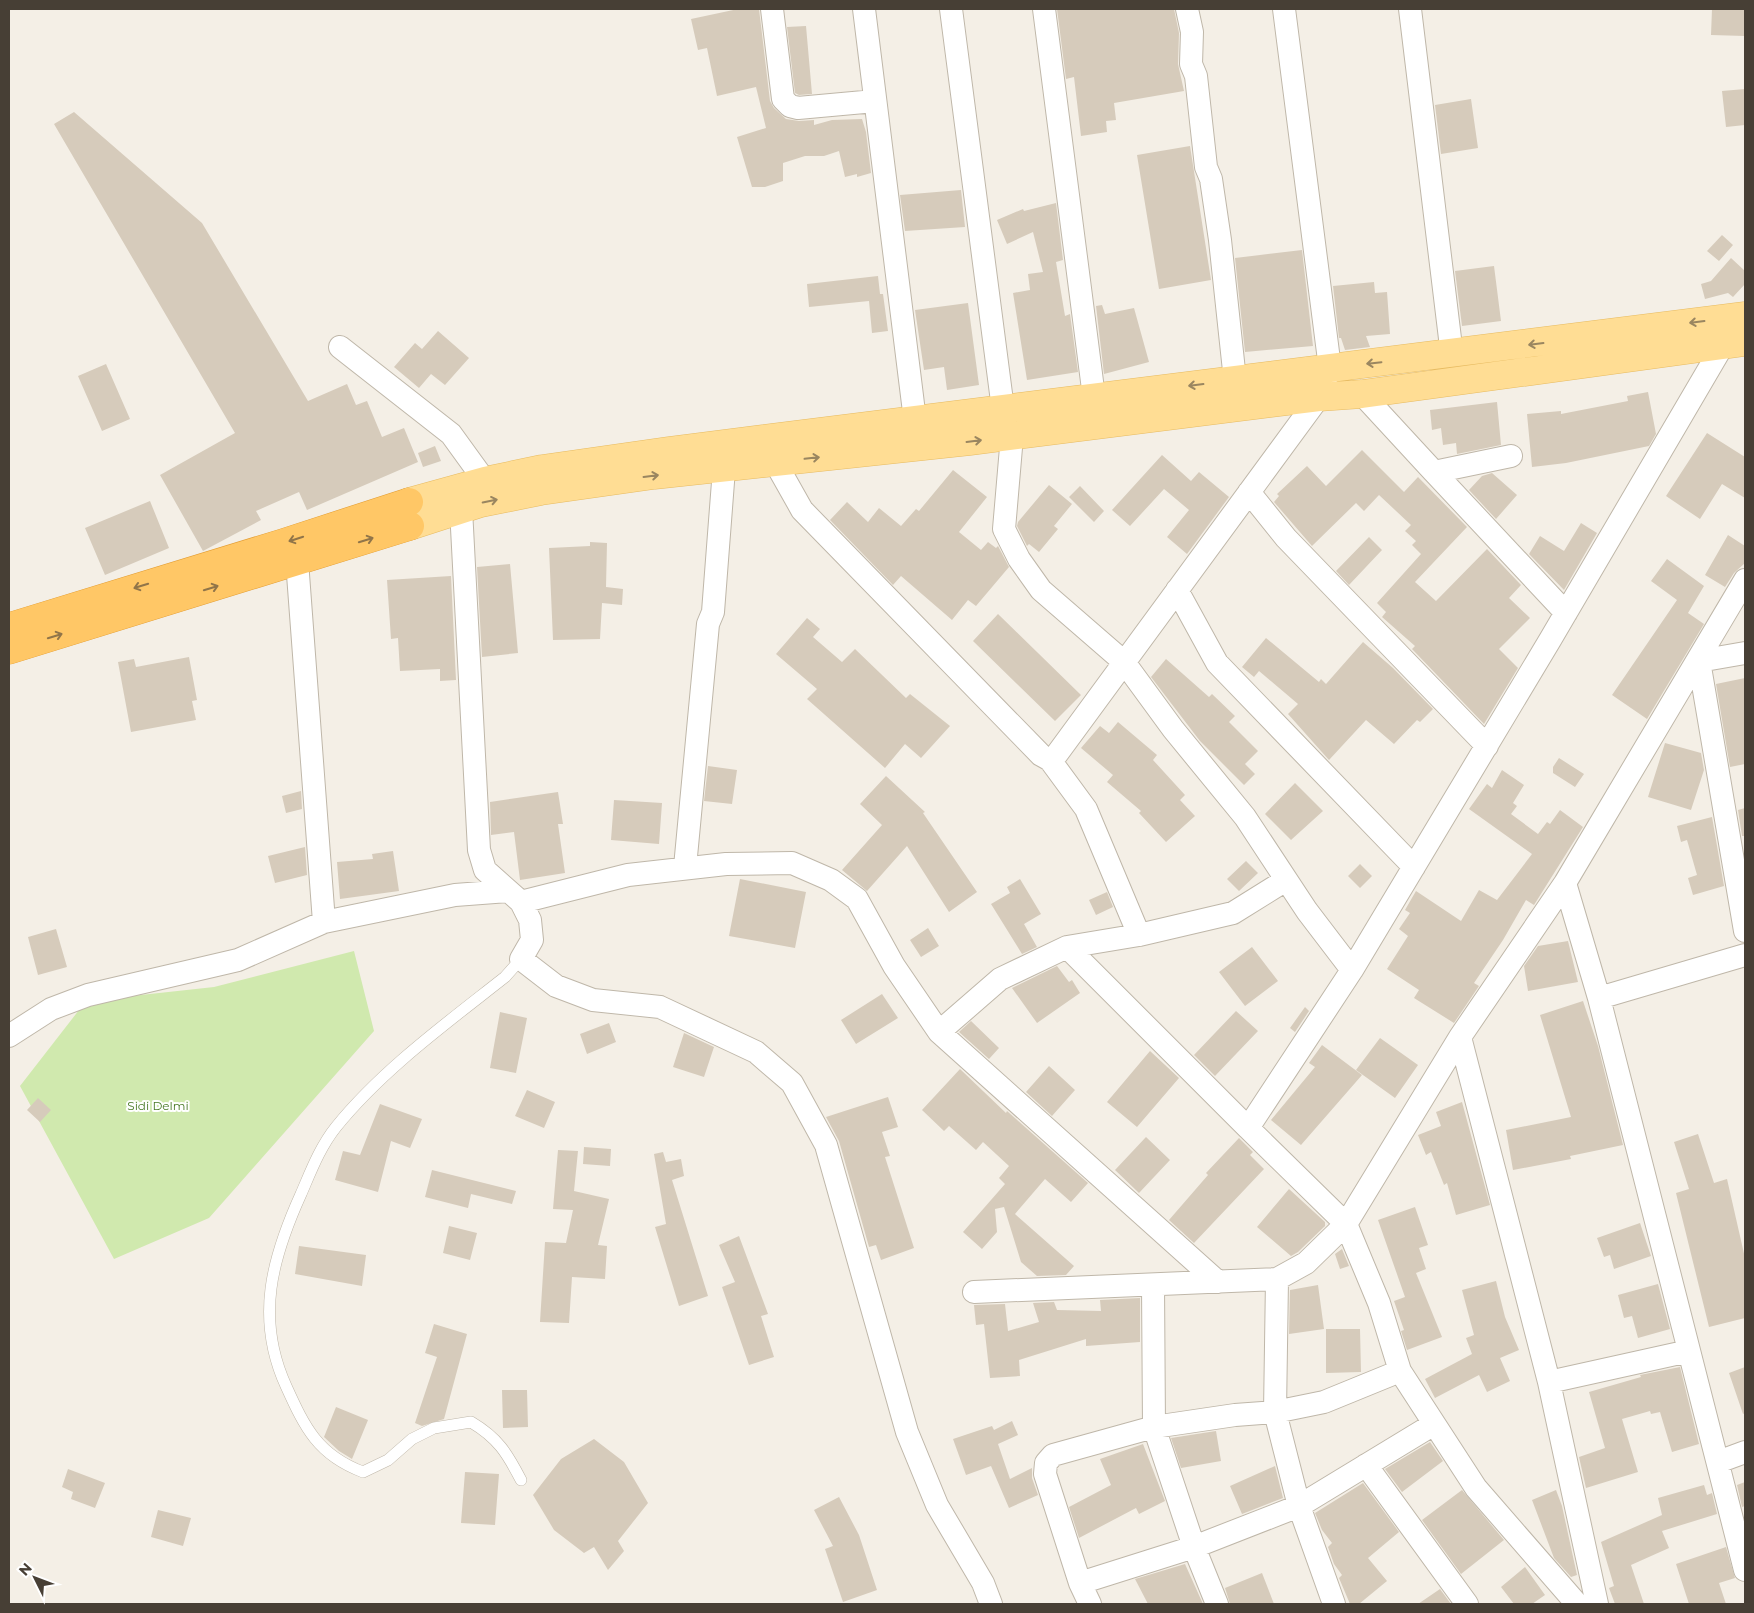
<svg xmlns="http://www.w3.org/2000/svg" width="1754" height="1613" font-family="Montserrat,sans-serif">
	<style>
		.green { fill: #d0e9ae }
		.building { fill: #d6cbbb }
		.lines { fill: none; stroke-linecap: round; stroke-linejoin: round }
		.lane-casing { stroke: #bfb7a9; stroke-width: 12 }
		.street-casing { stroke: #bfb7a9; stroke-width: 24 }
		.primary-casing { stroke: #e7bb61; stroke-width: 29 }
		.highway-casing { stroke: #e29c32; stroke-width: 29 }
		.lane { stroke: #fff; stroke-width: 11 }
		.street { stroke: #fff; stroke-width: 22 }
		.primary { stroke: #ffdd94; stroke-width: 28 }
		.highway { stroke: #ffc766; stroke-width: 28 }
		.oneway { stroke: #9a8660 }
		.oneway2 { stroke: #917549 }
		.labels { text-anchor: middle; stroke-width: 4; stroke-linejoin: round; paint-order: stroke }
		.park-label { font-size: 12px; fill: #497a27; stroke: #fff }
	</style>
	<rect width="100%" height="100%" fill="#f4efe6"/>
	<path class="green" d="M354 951 374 1031 209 1218 114 1259 20 1086 86 1001 214 987Z"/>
	<path class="building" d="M738 9H759L770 101 774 108 786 119 799 121 814 120V125L832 120 862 119 866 132 871 173 857 177V174L845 177 839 151 824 156H805L783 163V181L765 187H752L737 137 766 128 756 87 717 96 707 48 698 50 691 19Z
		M1057 9H1174L1179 33 1178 64 1184 91 1114 103 1116 120 1106 121 1107 132 1081 136 1074 77 1066 79Z
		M1712 9H1745V36L1711 35Z
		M806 26 812 94 799 95 795 93 787 27Z
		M1745 89V125L1726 127 1722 91Z
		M1471 99 1478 148 1441 154 1435 105Z
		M74 112 202 223 308 401 347 384 356 405 367 401 382 437 404 428 418 462 307 510 299 492 256 511 261 520 203 551 160 475 235 433 54 124Z
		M1190 146 1211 280 1159 289 1137 155Z
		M961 190 965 227 905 231 900 195Z
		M1056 203 1063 260 1056 262 1065 316 1070 314 1078 372 1027 380 1013 293 1030 290 1028 274 1043 272 1033 232 1007 244 997 220 1023 209 1024 211Z
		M1722 235 1733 245 1719 261 1707 251Z
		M1302 250 1313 346 1245 352 1235 258Z
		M1731 258 1745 271V284L1733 297 1728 293 1705 299 1701 284 1711 281Z
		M1494 266 1501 321 1462 326 1455 271Z
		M878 276 880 294H883L888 331 872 333 869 301 809 307 807 284Z
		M1374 282 1375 293 1387 292 1390 334 1366 336 1370 347 1345 350 1341 338H1339L1333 286Z
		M968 303 979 385 947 390 944 367 924 370 915 310Z
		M1102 305 1105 314 1134 308 1149 362 1104 374 1096 306Z
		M438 331 469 358 445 385 431 374 419 388 394 367 415 343 422 349Z
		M106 364 130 419 102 431 78 376Z
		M1648 392 1656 434 1649 446 1566 463 1532 467 1527 414 1561 411V414L1628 401 1627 396Z
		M1497 402 1501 445 1457 454 1456 443 1443 445 1441 428 1432 430 1430 410Z
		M1707 433 1745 457V498L1722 484 1700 519 1666 496Z
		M435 446 441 461 423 467 418 453Z
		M1362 450 1404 492 1418 477 1467 527 1415 582 1436 601 1487 549 1521 585 1509 598 1530 618 1499 649 1518 668 1484 724 1412 649 1415 646 1382 617 1386 612 1377 603 1421 554 1412 545 1416 541 1405 531 1411 525 1379 495 1364 511 1356 503 1312 546 1274 502 1279 496 1277 494 1307 466 1326 486Z
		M1162 455 1191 481 1199 472 1229 497 1187 554 1167 537 1189 510 1164 489 1130 526 1112 510Z
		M953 470 987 497 959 532 981 550 988 542 996 548 998 546 1009 567 976 606 968 600 952 620 901 576 893 585 830 520 847 502 868 522 879 508 901 526 916 509 919 511Z
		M1492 473 1517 495 1496 519 1469 490 1482 476Z
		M1049 485 1072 504 1054 526 1058 529 1039 552 1029 544 1027 546 1017 526 1018 522Z
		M1080 486 1104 511 1094 522 1069 497Z
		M150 501 169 548 105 575 85 528Z
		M1581 523 1597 533 1564 590 1529 554 1540 536 1564 551Z
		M1728 535 1745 546V563L1734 573 1725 587 1705 575Z
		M1369 537 1382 550 1349 585 1336 571Z
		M590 542 607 543 606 587 623 589 622 605 602 603 600 639 553 640 549 548 590 546Z
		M1667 559 1704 586 1688 613 1704 624 1647 719 1612 695 1677 600 1651 581Z
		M510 564 518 653 482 657 477 567Z
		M451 576 456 680 440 681V669L400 671 398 638 391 639 387 580Z
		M998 614 1081 695 1055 721 973 641Z
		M807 618 820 629 813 637 842 662 855 649 906 698 910 694 950 726 921 758 905 744 885 768 807 699 817 689 776 654Z
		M1266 638 1319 682 1321 679 1326 684 1363 642 1393 668 1433 709 1420 722 1417 720 1394 744 1366 720 1329 760 1288 714 1298 704 1259 671 1254 677 1242 667Z
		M189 657 197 700 192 701 196 720 131 732 118 662 134 659 136 667Z
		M1166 659 1209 697 1212 694 1235 716 1229 722 1258 751 1245 764 1255 774 1244 785 1200 741 1151 677Z
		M1745 678V764L1730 767 1716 684Z
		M1118 722 1157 755 1153 760 1185 795 1180 800 1195 816 1166 842 1139 813 1141 811 1107 782 1113 775 1081 748 1100 726 1109 733Z
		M1665 743 1701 753 1704 770 1691 810 1648 797Z
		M1559 758 1584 774 1575 787 1553 773V767Z
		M708 766 737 770 732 804 704 801Z
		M1502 770 1524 785 1513 803 1517 806 1511 814 1538 834 1547 822 1550 824 1560 810 1583 827 1534 905 1526 900 1503 940 1474 983 1479 986 1454 1023 1414 998 1419 990 1387 969 1408 936 1399 929 1410 913 1405 910 1416 891 1461 921 1479 890 1497 900 1532 854 1469 809 1487 784 1492 788Z
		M886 776 925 812 923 813 977 892 949 912 907 846 867 891 842 870 882 825 860 804Z
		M1295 783 1323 811 1291 840 1265 814Z
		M301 791 302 809 286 813 282 796Z
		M558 792 563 824H558L565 873 520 880 514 832 491 835 490 802Z
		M614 800 662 803 659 844 611 840Z
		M1745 808V836H1742L1738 810Z
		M1712 817 1724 886 1693 895 1688 878 1697 875 1687 840 1681 842 1677 826Z
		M305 847 307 875 275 883 268 856Z
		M393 851 399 891 340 899 337 862 373 859 372 854Z
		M1246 861 1258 873 1239 891 1227 879Z
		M1360 864 1372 876 1360 888 1348 876Z
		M740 879 806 892 795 948 729 936Z
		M1020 879 1041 914 1024 924 1037 947 1022 954 991 904 1010 893 1007 887Z
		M1107 892 1113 907 1096 915 1089 900Z
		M928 928 939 946 921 957 910 940Z
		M56 929 67 967 38 975 28 937Z
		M1568 941 1578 982 1528 991 1524 966 1538 946Z
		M1252 947 1278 981 1245 1006 1219 972Z
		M1057 966 1069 982 1072 980 1080 993 1037 1023 1012 988Z
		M882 994 898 1018 856 1044 841 1020Z
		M1583 1001 1598 1046 1623 1145 1570 1156 1571 1159 1513 1170 1506 1130 1571 1117 1540 1015Z
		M1305 1007 1309 1011 1295 1032 1290 1028Z
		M1236 1011 1258 1031 1215 1076 1194 1055Z
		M500 1012 527 1018 516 1073 490 1068Z
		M971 1021 999 1048 989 1059 959 1032Z
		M609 1023 616 1042 587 1054 580 1034Z
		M684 1033 714 1047 704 1077 673 1067Z
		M1380 1038 1418 1065 1395 1098 1356 1070Z
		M1322 1045 1362 1075 1301 1145 1271 1120 1315 1067 1309 1063Z
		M1150 1051 1179 1078 1137 1127 1107 1102Z
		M1049 1066 1075 1090 1052 1116 1026 1092Z
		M960 1069 1006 1113 1007 1111 1088 1183 1071 1202 1045 1179 1015 1214 1074 1266 1066 1275 1037 1276 1021 1262 1004 1207 995 1209 997 1232 982 1249 963 1232 1005 1184 999 1178 1009 1166 983 1142 976 1150 949 1126 944 1131 922 1110Z
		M527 1090 555 1102 544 1128 515 1116Z
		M888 1097 898 1127 882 1132 890 1156 885 1157 914 1248 881 1260 876 1245 869 1247 839 1141 826 1117Z
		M38 1098 51 1110 40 1122 27 1110Z
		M1462 1102 1490 1205 1456 1215 1447 1183 1444 1185 1431 1152 1426 1155 1418 1135 1441 1126 1436 1112Z
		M380 1104 422 1119 410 1148 391 1141 378 1192 335 1180 343 1151 360 1155Z
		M1698 1134 1714 1183 1727 1179 1745 1258V1318L1709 1327 1676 1193 1689 1189 1674 1142Z
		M1146 1137 1170 1160 1139 1193 1115 1170Z
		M1239 1138 1253 1152 1250 1155 1264 1169 1194 1243 1169 1220 1208 1175 1206 1173Z
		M584 1147 611 1149 610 1166 583 1164Z
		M558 1150 578 1151 574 1191 609 1199 598 1245 607 1246 605 1279 572 1277 569 1323 540 1322 545 1242 566 1243 573 1210 553 1209Z
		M663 1152 666 1162 681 1159 684 1176 672 1180 708 1296 679 1306 655 1227 666 1224 654 1154Z
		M432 1170 516 1191 512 1204 471 1194 468 1208 425 1197Z
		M1289 1189 1325 1222V1226L1298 1252 1291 1256 1257 1227Z
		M1415 1207 1428 1245 1419 1248 1426 1269 1416 1273 1442 1337 1407 1350 1401 1331 1404 1330 1394 1301 1405 1297 1378 1220Z
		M1640 1223 1651 1256 1614 1269 1610 1255 1604 1257 1597 1238Z
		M449 1226 477 1233 470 1260 443 1253Z
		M739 1236 768 1314 761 1316 774 1357 749 1365 722 1287 735 1282 719 1245Z
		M299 1246 366 1255 362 1286 295 1274Z
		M1342 1249 1349 1266 1340 1269 1335 1254Z
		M1496 1281 1505 1317 1519 1350 1500 1358 1510 1381 1487 1392 1479 1375 1435 1398 1425 1379 1472 1354 1466 1338 1474 1335 1462 1290Z
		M1658 1284 1670 1329 1638 1338 1632 1316 1624 1318 1618 1295Z
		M1318 1285 1324 1329 1289 1334 1290 1290Z
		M1140 1298V1342L1086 1346V1339L1019 1360 1020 1376 990 1378 984 1324 976 1325 974 1305 1005 1304 1008 1331 1039 1322 1033 1303 1054 1302 1057 1310 1101 1311 1100 1300Z
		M434 1324 467 1334 444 1419 422 1426 415 1423 437 1357 425 1353Z
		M1326 1329H1360L1361 1372 1326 1373Z
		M1680 1367 1699 1444 1672 1452 1660 1412 1651 1414 1650 1411 1622 1419 1638 1472 1586 1488 1579 1457 1605 1448 1589 1392 1641 1377 1640 1375Z
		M1745 1367V1413L1743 1414 1729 1373Z
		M502 1390H527L528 1427 503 1428Z
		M336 1407 368 1420 352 1459 339 1451 324 1437Z
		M1012 1421 1018 1435 998 1444 1010 1479 1032 1468V1478L1038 1495 1009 1508 991 1466 966 1475 953 1439 992 1426 994 1430Z
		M1216 1431 1221 1461 1181 1468 1171 1438Z
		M594 1439 624 1462 648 1503 618 1541 624 1551 608 1570 594 1547 584 1553 554 1530 533 1495 561 1459Z
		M1430 1442 1443 1461 1402 1492 1385 1469Z
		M1143 1444 1165 1501 1139 1514 1136 1508 1079 1538 1069 1507 1111 1485 1100 1459Z
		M1275 1466 1283 1498 1242 1514 1230 1486Z
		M68 1469 105 1483 95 1508 71 1499 73 1492 62 1487Z
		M465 1472 499 1474 495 1525 461 1523Z
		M1745 1482V1506L1742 1507 1737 1485Z
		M1363 1483 1399 1532 1368 1558 1387 1581 1359 1604H1350L1339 1578 1342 1575 1334 1564 1328 1547 1332 1543 1322 1530 1315 1513Z
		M1704 1485 1707 1495 1712 1493 1717 1514 1662 1531 1669 1548 1631 1565 1644 1604H1615L1609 1588 1614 1586 1601 1542 1662 1515 1658 1498Z
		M1462 1490 1504 1540 1461 1574 1422 1520Z
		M1556 1490 1562 1506 1577 1575 1571 1577 1554 1558 1532 1500Z
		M839 1497 859 1535 877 1590 843 1602 825 1549 833 1546 814 1510Z
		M158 1510 191 1518 183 1546 151 1537Z
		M1726 1547 1735 1578 1719 1583 1726 1604H1689L1676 1564Z
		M1185 1564 1203 1604H1148L1135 1579Z
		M1525 1567 1545 1595 1532 1604H1514L1501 1587Z
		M1262 1573 1274 1604H1230L1225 1588Z
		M1440 1589 1451 1604H1418Z"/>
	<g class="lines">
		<g class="lane-casing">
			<path id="lane" d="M521 1480C507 1453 498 1438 471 1422L434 1428 412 1439 388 1460 363 1472C318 1455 305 1428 286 1386 255 1318 272 1258 301 1194 311 1171 320 1147 336 1127 382 1070 448 1022 505 977L521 959"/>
		</g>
		<g class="street-casing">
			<path id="street" d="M772 9 783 99 790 106 798 108 875 101
				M864 9 915 420
				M951 9 1003 409
				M1044 9 1094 397
				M1187 9 1192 32 1191 64 1196 76 1206 167 1211 179 1220 240 1235 380
				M1410 9 1452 355
				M340 347 451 434 485 481
				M1362 394 1434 472 1511 456
				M1012 436 1004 529 1019 559 1041 590 1124 662 1173 729 1245 817 1307 911 1352 970
				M775 462 802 510 1041 755 1050 760 1057 754 1319 397 1330 368 1284 9
				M1434 472 1566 613
				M1249 492 1286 538 1487 746
				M461 509 479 850 485 870 521 902 530 920 532 940 521 959 556 986 593 1000 660 1007 756 1052 792 1083 826 1145 907 1432 937 1505 983 1583 991 1604
				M297 561 324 922
				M1177 590 1217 663 1414 867
				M1745 653 1699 661 1745 931
				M1050 760 1086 809 1139 935
				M685 867 708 624 713 612 724 469
				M1565 883 1599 998 1745 1570
				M521 902 628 875 726 864 792 863 831 880 857 899 894 966 939 1032 1218 1282
				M1067 947 1248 1128
				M1599 998 1745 955
				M939 1032 1000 979 1067 947 1139 935 1233 913 1286 880
				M9 1036 51 1009 88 995 238 960 324 922 455 895 508 891
				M1460 1037 1549 1382 1597 1604
				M1277 1279 1275 1412 1299 1506 1334 1604
				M1153 1285 1154 1427 1194 1547 1217 1604
				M974 1292 1277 1279 1306 1263 1346 1224 1460 1037 1565 883 1745 580
				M1549 1382 1689 1351
				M1718 1462 1745 1452
				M1366 1465 1467 1604
				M1080 1583 1194 1547 1299 1506 1434 1424
				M1090 1604 1080 1583 1045 1474 1046 1463 1053 1455 1154 1427 1235 1415 1275 1412 1324 1402 1400 1371
				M1577 1604 1476 1488 1400 1371 1379 1303 1346 1224 1248 1128 1352 970 1550 640 1723 345"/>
		</g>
		<g class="primary-casing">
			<path id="primary" d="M409 502 485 481 542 469 668 451 1745 316
				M410 526 481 503 541 491 654 475 970 441 1319 397 1362 394 1745 342"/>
		</g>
		<g class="highway-casing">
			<path id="highway" d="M9 627 283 543 409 502
				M9 650 410 526"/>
		</g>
		<use href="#lane" class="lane"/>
		<use href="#street" class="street"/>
		<use href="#primary" class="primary"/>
		<use href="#highway" class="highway"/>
	</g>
	<defs><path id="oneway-shaft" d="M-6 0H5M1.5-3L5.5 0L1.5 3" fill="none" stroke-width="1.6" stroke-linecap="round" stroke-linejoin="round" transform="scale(1.25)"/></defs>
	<g class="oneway">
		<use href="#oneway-shaft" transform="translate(1697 322) rotate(173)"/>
		<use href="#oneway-shaft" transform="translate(1536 344) rotate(173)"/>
		<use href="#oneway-shaft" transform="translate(1374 363) rotate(174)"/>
		<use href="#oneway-shaft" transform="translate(1196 385) rotate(173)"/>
		<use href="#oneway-shaft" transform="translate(974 441) rotate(-7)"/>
		<use href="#oneway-shaft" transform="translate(812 458) rotate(-6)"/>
		<use href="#oneway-shaft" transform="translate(651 476) rotate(-7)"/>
		<use href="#oneway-shaft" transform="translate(490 501) rotate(-12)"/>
	</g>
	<g class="oneway2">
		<use href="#oneway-shaft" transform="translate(296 539) rotate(162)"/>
		<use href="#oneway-shaft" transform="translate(366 540) rotate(-17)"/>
		<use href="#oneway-shaft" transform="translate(141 586) rotate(163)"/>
		<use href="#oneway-shaft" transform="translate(211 588) rotate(-17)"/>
		<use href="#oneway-shaft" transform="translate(55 636) rotate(-17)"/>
	</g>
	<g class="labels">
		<g class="park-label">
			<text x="158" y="1110">Sidi Delmi</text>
		</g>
	</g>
	<rect width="1754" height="1613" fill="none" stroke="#473f35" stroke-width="20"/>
	<g transform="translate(35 1578) rotate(312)" stroke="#ffffff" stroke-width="4" paint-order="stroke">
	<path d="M0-4L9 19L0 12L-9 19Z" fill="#473f35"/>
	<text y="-8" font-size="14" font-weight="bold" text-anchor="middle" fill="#473f35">N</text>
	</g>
</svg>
